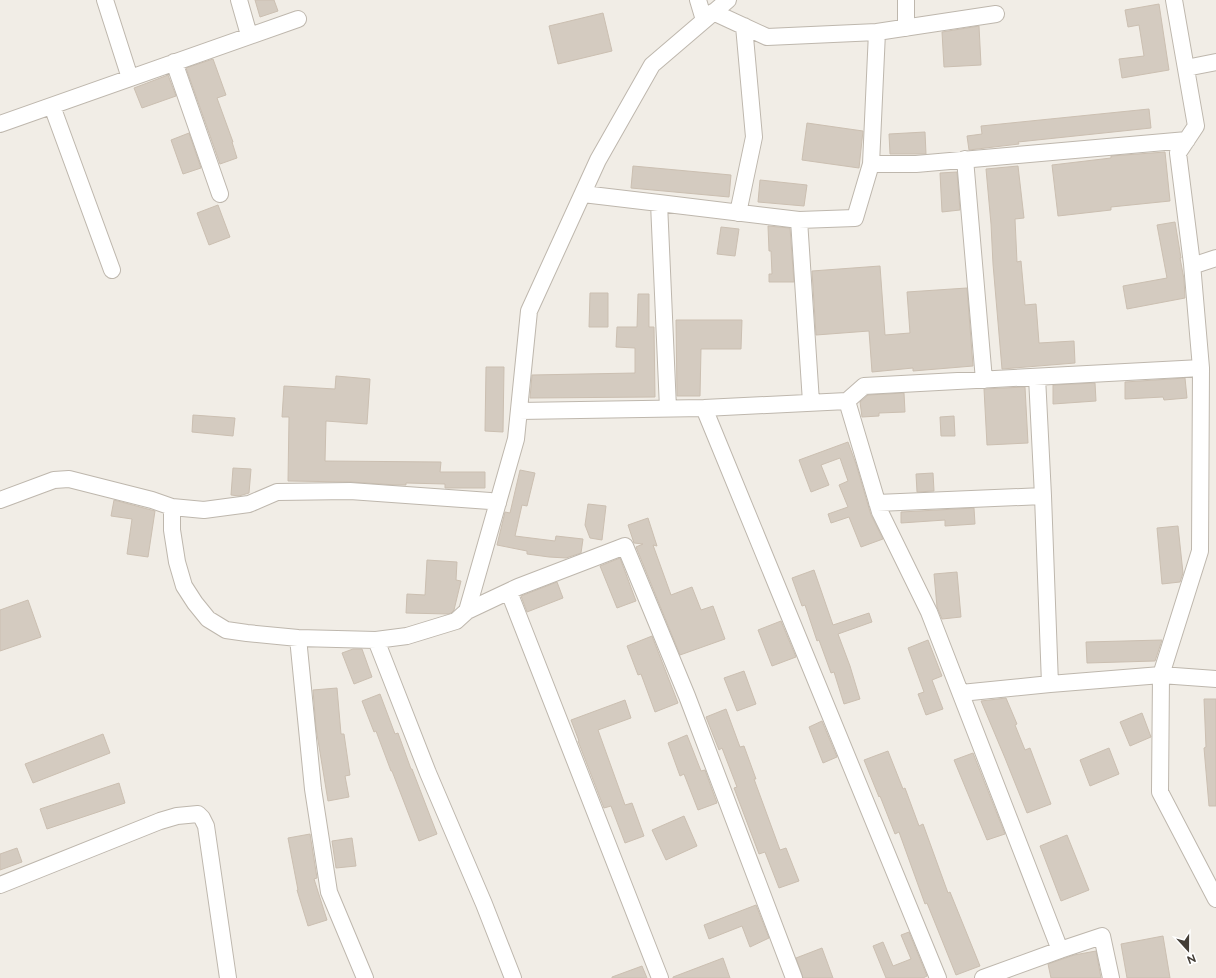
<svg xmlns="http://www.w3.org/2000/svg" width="1216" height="978" font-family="Raleway,sans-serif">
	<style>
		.building { fill: #d4cbc0; stroke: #cbbfb1 }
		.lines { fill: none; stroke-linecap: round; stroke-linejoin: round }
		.minor-casing { stroke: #beb7ad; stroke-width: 18 }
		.minor { stroke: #fff; stroke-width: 16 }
	</style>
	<rect width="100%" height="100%" fill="#f1ede6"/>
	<path class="building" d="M255 0H274L278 11 260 17Z
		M1159 4 1169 70 1122 78 1119 59 1144 56 1139 25 1128 27 1125 10Z
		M603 13 612 51 558 64 549 26Z
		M979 26 981 65 944 67 942 32Z
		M213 59 226 95 217 98 233 142H232L237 158 220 164 186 68Z
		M168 75 176 96 142 108 134 88Z
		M1149 109 1151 128 1018 142 1019 144 969 150 967 136 982 134 981 126Z
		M807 123 863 131 859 168 802 160Z
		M925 132 926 154H890L889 134Z
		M189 133 201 168 183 174 171 140Z
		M1165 152 1170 201 1111 207V210L1058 216 1052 165 1111 158V156Z
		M633 166 731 175 729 197 631 188Z
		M1018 166 1024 218 1015 219 1017 262 1021 261 1025 305 1036 304 1039 343 1074 341 1075 363 1002 369 993 264 991 224 986 169Z
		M957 172 960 210 942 212 940 173Z
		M760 180 807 185 804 206 758 202Z
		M218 205 230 237 209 245 197 213Z
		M1175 222 1181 258H1180L1184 279 1185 298 1127 309 1123 286 1167 278 1157 225Z
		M768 226 790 228 794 282H769V274H772L771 251H769Z
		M721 227 739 229 735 256 717 254Z
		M880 266 885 335 910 333 907 292 967 288 973 366 913 371V368L872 372 869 331 816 335 812 271Z
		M590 293H608V327H589Z
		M638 294H649V327H654L655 397 530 398 532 375 635 373V348L616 347 617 327H637Z
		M676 320H742L741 349H701L700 396H677Z
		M486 367H504L503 432 485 431Z
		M336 376 370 379 367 424 326 421 325 461 441 462 440 472H485V488H445V484L406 483V485H396L351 482 288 481 289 417H282L284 386 335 389Z
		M1185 378 1187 398 1164 400 1163 397 1125 399V382Z
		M1095 383 1096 401 1053 404V385Z
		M1025 387 1028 443 987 445 984 389Z
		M904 393 905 412 879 413V416L862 417 860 402 868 395Z
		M193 415 235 418 233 436 192 432Z
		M954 416 955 436H941L940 417Z
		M848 442 856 464 871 515 883 539 861 547 849 517 831 523 828 514 848 507 839 485 848 481 840 458 821 465 829 485 811 492 799 460Z
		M233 468 251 469 249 493 239 496 231 495Z
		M520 470 535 473 527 506 522 505 515 536 555 541 556 536 583 539 581 553 566 558 549 557 527 554V551L497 545 505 512 510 513Z
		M933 473 934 491 917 492 916 474Z
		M114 500 155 511 148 557 127 554 132 519 111 516Z
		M588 504 606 506 602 540 590 538 585 525Z
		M974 508 975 524 945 526V520L901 523V512Z
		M648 518 657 546 653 545 671 595 692 587 701 610 713 606 725 639 680 655 636 547 643 544 634 543 628 525Z
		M1178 526 1183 573 1180 582 1162 584 1157 528Z
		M620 558 636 601 617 608 600 566Z
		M427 560 457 562 456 580 461 581 454 610 451 613 448 614 406 613 407 594 425 595Z
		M814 570 833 625 869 613 872 622 838 634 850 666 860 699 844 704 834 672 831 673 819 640 817 641 805 605 802 606 792 578Z
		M957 572 961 617 942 619 937 607 934 574Z
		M557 582 563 598 527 612 521 596Z
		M28 600 41 637 0 651V610Z
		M781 621 796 657 772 666 758 630Z
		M652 636 678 703 655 712 641 674 638 675 627 646Z
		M928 640 942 676 932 680 943 709 926 715 918 694 924 692 908 648Z
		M1162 640 1155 661 1087 663 1086 642Z
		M353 649H362L372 677 354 684 342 653Z
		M744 671 756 704 737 711 724 678Z
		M337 688 341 734H344L350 775 345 776 349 797 328 801 316 728 313 690Z
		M380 694 395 734 398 733 411 769H412L437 834 419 841 392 771H391L376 731 374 732 362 701Z
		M1006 698 1017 724 1015 725 1025 750 1030 748 1051 804 1027 813 1005 758 981 701Z
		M1204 699H1216V806H1209L1204 748 1206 747Z
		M625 700 631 718 598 730 625 805 632 803 644 836 625 843 611 806 604 808 578 741H579L571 720Z
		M726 709 740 747 744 746 756 779H754L780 850 786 848 799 881 779 888 765 852 759 854 734 788 737 787 722 748 719 750 706 717Z
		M1142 713 1151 737 1130 746 1120 722Z
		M822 721 837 757 823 763 809 727Z
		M103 734 110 753 33 783 25 764Z
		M687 735 701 771 705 770 717 803 698 810 684 774 680 776 668 743Z
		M1109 748 1119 774 1090 786 1080 760Z
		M888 751 903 789 905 788 919 826 923 824 948 893 950 892 980 966 956 975 927 903 925 904 899 832 895 834 880 796 879 797 864 760Z
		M973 753 1005 834 987 840 954 760Z
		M119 783 125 803 47 829 40 809Z
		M684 816 697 846 666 860 652 830Z
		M310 834 317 878 314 879 327 920 308 926 297 890H298L288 838Z
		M1067 835 1089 890 1061 901 1040 846Z
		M352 838 356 866 336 868 332 841Z
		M17 848 22 862 0 870V854Z
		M756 905 769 938 750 947 742 926 709 939 704 925Z
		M909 932 927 976 923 978H886L873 946 883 942 893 966 911 959 901 935Z
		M1163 936 1170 978H1127L1121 944Z
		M822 948 833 978H803L796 958Z
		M1096 951 1101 978H1051L1048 964 1074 955Z
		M723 958 730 978H673V977Z
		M642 966 647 978H612V977Z"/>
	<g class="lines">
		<g class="minor-casing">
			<path id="minor" d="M105 0 130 78
				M239 0 249 35
				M698 0 704 20
				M1174 0 1196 126 1178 153 1192 264 1201 368 1200 551 1161 675 1160 792 1216 899
				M713 12 767 37 877 32 871 164H916L1187 140
				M906 28V0
				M877 32 996 14
				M174 62 220 194
				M1186 68 1216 62
				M52 106 112 270
				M0 124 298 19
				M965 159 984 380
				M583 194 659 203 668 408
				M659 203 799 220 811 402
				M738 213 754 137 744 26
				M799 220 855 218 871 164
				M1192 264H1198L1216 258
				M1037 377 1043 496
				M847 401 880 512 929 612 1060 950
				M704 408 938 978
				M519 411 704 408 847 401 864 386 1201 368
				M0 500 54 480 69 479 152 500 172 507 204 510 249 504 277 492 350 491 490 501 498 503
				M877 503 1043 496 1050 684
				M172 507V530L177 562 184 586 195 603 208 619 226 630 247 633 298 638 376 640 407 636 456 621 467 611 516 439 529 311 598 160 652 65 728 0
				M509 592 660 978
				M467 611 518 587 625 546 687 696 794 978
				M298 638 313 789 329 892 365 978
				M376 640 428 773 484 904 513 978
				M961 693 1050 684 1161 675 1216 679
				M0 885 160 821 177 816 198 814 202 818 206 826 228 978
				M983 978 1060 950 1102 936 1111 978"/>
		</g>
		<use href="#minor" class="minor"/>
	</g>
	<g transform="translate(1188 950) rotate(159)" stroke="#ffffff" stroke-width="3" paint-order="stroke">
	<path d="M0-3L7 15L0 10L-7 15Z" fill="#433d36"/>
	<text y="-6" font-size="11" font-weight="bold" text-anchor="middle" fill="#433d36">N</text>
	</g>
</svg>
